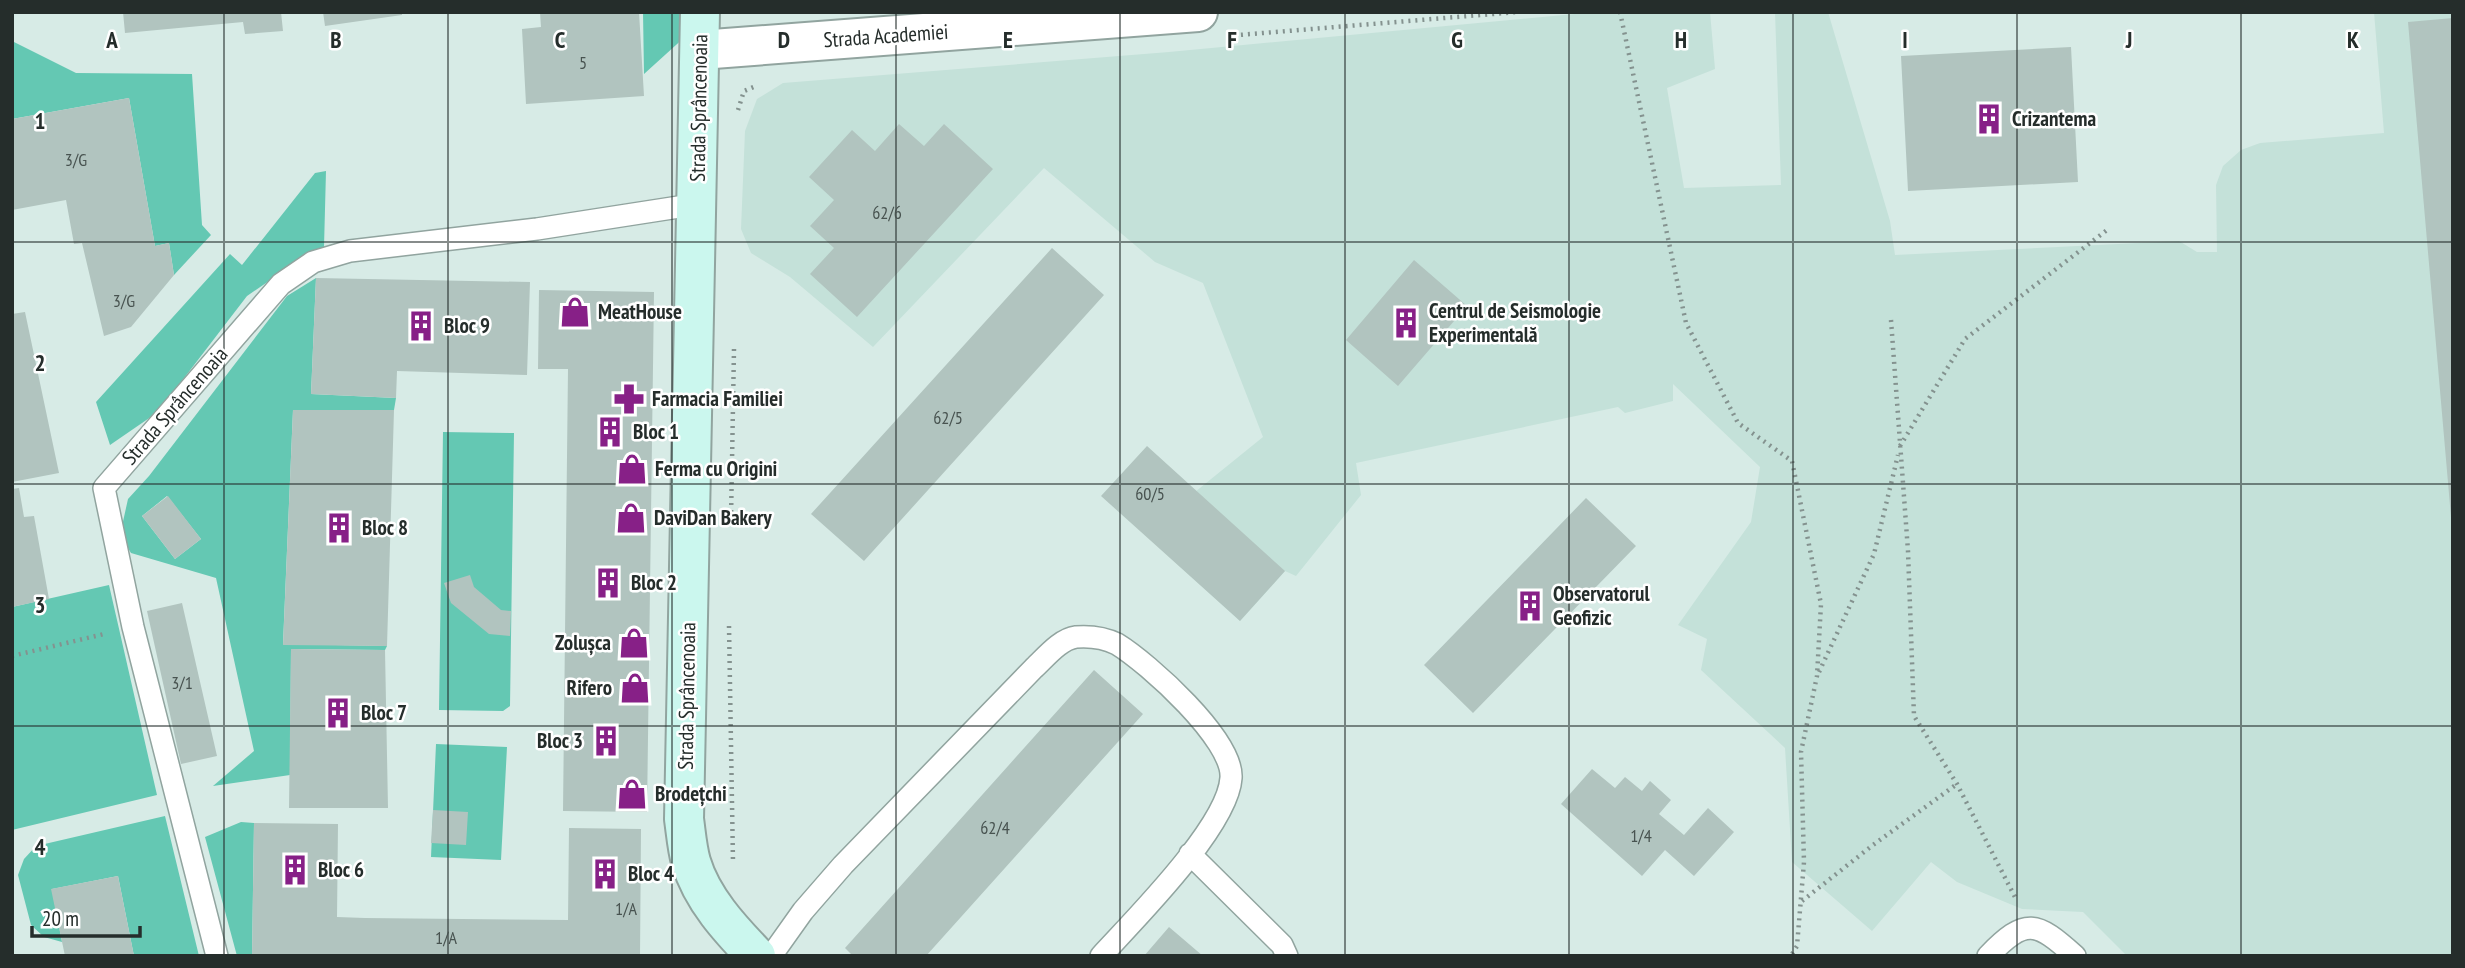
<svg xmlns="http://www.w3.org/2000/svg" width="2465" height="968" font-family="'PT Sans Narrow',sans-serif">
	<style>
		.built { fill: #c4e1d9 }
		.green { fill: #64c8b3; fill-rule: evenodd }
		.building { fill: #b1c4bf }
		.lines { fill: none; stroke-linecap: round; stroke-linejoin: round }
		.lane-casing { stroke: #91a49f; stroke-width: 24 }
		.street-casing { stroke: #91a49f; stroke-width: 42 }
		.secondary-casing { stroke: #91a49f; stroke-width: 42 }
		.path { stroke: #84928f; stroke-width: 4.5; stroke-dasharray: 2 5; stroke-linecap: butt }
		.lane { stroke: #fff; stroke-width: 21 }
		.street { stroke: #fff; stroke-width: 38 }
		.secondary { stroke: #cbf7ee; stroke-width: 38 }
		.grid { fill: none; stroke: #252d2b; stroke-width: 2; stroke-opacity: 0.55 }
		.labels { text-anchor: middle; stroke-width: 5; stroke-linejoin: round; paint-order: stroke }
		.number-label { font-size: 18px; fill: #485350 }
		.street-label { font-size: 21px; fill: #252d2b; stroke: #fff }
		.poi-label { font-size: 21px; font-weight: bold; fill: #252d2b; stroke: #fff; text-anchor: start }
		.grid-label { font-size: 23px; text-anchor: middle; font-weight: bold; fill: #252d2b; stroke: #fff; stroke-width: 5; stroke-linejoin: round; paint-order: stroke }
	</style>
	<rect width="100%" height="100%" fill="#d7ebe6"/>
	<path class="built" d="M1595 12H1710L1715 69 1667 88 1684 188 1781 185 1775 12H1828L1890 221 1895 255 2179 241 2197 252H2217L2216 185 2223 166 2241 150 2260 143 2384 133 2374 12H2453V956H2127L2083 912 2022 909 1957 882 1931 862 1872 931 1792 862 1785 748 1701 670 1707 639 1678 625 1751 522 1760 467 1673 384V401L1625 413 1618 407 1356 463 1361 495 1296 576 1285 571 1240 621 1151 540 1195 492 1263 437 1203 283 1155 262 1044 168 873 347 790 277 751 253 741 229 745 131 757 99 783 83 1169 52Z"/>
	<path class="green" d="M643 12H687V35L644 74Z
		M12 41 76 73 192 74 202 225 211 235 174 275 169 243 155 246 129 98 12 119Z
		M326 171 324 247 298 261 247 296 158 412 110 445 96 402 230 254 242 265 315 173Z
		M316 278 311 394 396 398 394 410H293L283 644 387 646 385 650 291 649 290 775 213 786 254 751 216 578 131 553 120 535 128 499 149 476 287 296ZM167 496 201 539 175 559 142 516Z
		M443 432 514 433 510 706 503 711 439 710Z
		M109 585 157 795 12 830V607Z
		M436 744 507 747 501 860 431 857Z
		M165 816 199 956H134L118 876 52 889 62 942 44 937 31 925 18 875 24 859 36 846Z
		M241 822 254 823 252 956H237L205 837Z"/>
	<path class="building" d="M123 12H281L283 31 245 34 243 22 125 33Z
		M323 12H402V15L325 26Z
		M540 12H639L644 96 526 104 522 29 541 27Z
		M2453 18V517H2451L2408 22Z
		M2071 47 2078 182 1908 191 1901 56Z
		M129 98 155 246 169 243 174 275 131 327 104 336 82 243 74 244 66 200 12 210V119Z
		M899 124 924 146 944 124 993 169 857 317 810 274 834 248 810 226 834 200 809 177 852 130 875 151Z
		M1052 248 1104 295 864 561 811 514Z
		M1414 260 1467 306 1398 386 1346 340Z
		M316 278 530 282 527 375 397 371 396 398 311 394Z
		M539 290 654 292 647 812 563 811 568 369H538Z
		M25 312 59 473 12 482V314Z
		M293 410H394L387 646 283 645Z
		M1147 446 1285 571 1240 621 1101 496Z
		M19 488 24 517 34 516 49 599 12 607V489Z
		M168 496 201 539 175 559 142 516Z
		M1586 498 1636 546 1473 713 1424 665Z
		M470 575 474 587 501 610 511 611 510 636 489 634 451 603 444 583Z
		M182 603 217 756 181 764 147 611Z
		M291 649 385 650 388 808H289Z
		M1094 670 1143 714 926 956H853L845 948Z
		M1592 769 1615 788 1625 777 1642 791 1650 781 1671 800 1659 814 1684 835 1708 808 1734 832 1694 876 1665 850 1642 876 1561 804Z
		M433 810 468 812 466 845 431 843Z
		M254 823 338 824 337 917 365 918 568 920 569 828 641 829 640 956H252Z
		M118 876 134 956H65L51 889Z
		M1169 927 1203 956H1144Z"/>
	<g class="lines">
		<g class="lane-casing">
			<path id="lane" d="M1190 854 1282 945 1287 956
				M217 956 133 627 104 488 281 284 313 262 350 251 537 229 698 204
				M771 956 803 911 843 865 1034 668C1045 658 1060 639 1076 637 1089 636 1105 638 1117 644 1148 663 1234 740 1231 778 1228 826 1135 919 1101 956
				M1988 956C2026 917 2036 921 2075 956"/>
		</g>
		<g class="street-casing">
			<path id="street" d="M700 50 1198 12"/>
		</g>
		<g class="secondary-casing">
			<path id="secondary" d="M700 12 684 819C686 833 687 848 691 862 702 899 730 929 756 956"/>
		</g>
		<path class="path" d="M1620 12 1686 323 1738 423 1792 461 1821 604 1817 676 1801 752 1804 862 1797 946 1791 956
			M1227 36 1517 12
			M738 110 744 91 756 86
			M1891 320 1908 551 1914 716 1957 784 2017 901
			M1900 446 1965 339 2107 230
			M731 519 734 349
			M729 626 733 862
			M12 656 104 634
			M1819 672 1874 554 1898 455
			M1802 901 1873 845 1957 784"/>
		<use href="#lane" class="lane"/>
		<use href="#street" class="street"/>
		<use href="#secondary" class="secondary"/>
	</g>
	<path class="grid" d="M224 12V956M448 12V956M672 12V956M896 12V956M1120 12V956M1345 12V956M1569 12V956M1793 12V956M2017 12V956M2241 12V956M12 242H2453M12 484H2453M12 726H2453"/>
	<defs>
		<g id="building-bare" transform="scale(2.415)"><path d="M-4-6H4V6H1V3H-1V6H-4ZM-2.5-4.3h1.7v1.8h-1.7ZM.8-4.3h1.7v1.8H.8ZM-2.5-1h1.7V.8h-1.7ZM.8-1h1.7V.8H.8Z" fill="#872087" stroke="#fff" stroke-width="2.5" paint-order="stroke"/></g>
		<g id="shop-bare" transform="scale(2.415)"><path d="M-5-2.5h2.3a2.7 3.5 0 0 1 5.4 0H5L5.5 6h-11ZM-1.5-2.5h3a1.5 2.3 0 0 0-3 0Z" fill="#872087" stroke="#fff" stroke-width="2.5" paint-order="stroke"/></g>
		<g id="pharmacy-bare" transform="scale(2.415)"><path d="M-2-6h4v4h4v4h-4v4h-4v-4h-4v-4h4Z" fill="#872087" stroke="#fff" stroke-width="2.5" paint-order="stroke"/></g>
	</defs>
	<g fill-rule="evenodd">
		<use href="#building-bare" x="1989" y="119"/>
		<use href="#shop-bare" x="575" y="312"/>
		<use href="#building-bare" x="1406" y="323"/>
		<use href="#building-bare" x="421" y="326"/>
		<use href="#pharmacy-bare" x="629" y="399"/>
		<use href="#building-bare" x="610" y="432"/>
		<use href="#shop-bare" x="632" y="469"/>
		<use href="#shop-bare" x="631" y="518"/>
		<use href="#building-bare" x="339" y="528"/>
		<use href="#building-bare" x="608" y="583"/>
		<use href="#building-bare" x="1530" y="606"/>
		<use href="#shop-bare" x="634" y="643"/>
		<use href="#shop-bare" x="635" y="688"/>
		<use href="#building-bare" x="338" y="713"/>
		<use href="#building-bare" x="606" y="741"/>
		<use href="#shop-bare" x="632" y="794"/>
		<use href="#building-bare" x="295" y="870"/>
		<use href="#building-bare" x="605" y="874"/>
	</g>
	<g class="labels">
		<g class="number-label">
			<text x="583" y="69">5</text>
			<text x="76" y="166">3/G</text>
			<text x="887" y="219">62/6</text>
			<text x="124" y="307">3/G</text>
			<text x="948" y="424">62/5</text>
			<text x="1150" y="500">60/5</text>
			<text x="182" y="689">3/1</text>
			<text x="995" y="834">62/4</text>
			<text x="1641" y="842">1/4</text>
			<text x="626" y="915">1/A</text>
			<text x="446" y="944">1/A</text>
		</g>
		<g class="street-label">
			<text transform="translate(886 36) rotate(-4)" y="7">Strada Academiei</text>
			<text transform="translate(699 108) rotate(-89)" y="7">Strada Sprâncenoaia</text>
			<text transform="translate(175 406) rotate(-49)" y="7">Strada Sprâncenoaia</text>
			<text transform="translate(687 696) rotate(-89)" y="7">Strada Sprâncenoaia</text>
		</g>
		<g class="poi-label">
			<text x="2012" y="126">Crizantema</text>
			<text x="1429" y="318">Centrul de Seismologie<tspan x="1429" dy="24">Experimentală</tspan></text>
			<text x="598" y="319">MeatHouse</text>
			<text x="444" y="333">Bloc 9</text>
			<text x="652" y="406">Farmacia Familiei</text>
			<text x="633" y="439">Bloc 1</text>
			<text x="655" y="476">Ferma cu Origini</text>
			<text x="654" y="525">DaviDan Bakery</text>
			<text x="362" y="535">Bloc 8</text>
			<text x="631" y="590">Bloc 2</text>
			<text x="1553" y="601">Observatorul<tspan x="1553" dy="24">Geofizic</tspan></text>
			<text x="611" y="650" text-anchor="end">Zolușca</text>
			<text x="612" y="695" text-anchor="end">Rifero</text>
			<text x="361" y="720">Bloc 7</text>
			<text x="583" y="748" text-anchor="end">Bloc 3</text>
			<text x="655" y="801">Brodețchi</text>
			<text x="318" y="877">Bloc 6</text>
			<text x="628" y="881">Bloc 4</text>
		</g>
	</g>
	<g class="grid-label">
		<text x="112" y="48">A</text>
		<text x="336" y="48">B</text>
		<text x="560" y="48">C</text>
		<text x="784" y="48">D</text>
		<text x="1008" y="48">E</text>
		<text x="1232" y="48">F</text>
		<text x="1457" y="48">G</text>
		<text x="1681" y="48">H</text>
		<text x="1905" y="48">I</text>
		<text x="2129" y="48">J</text>
		<text x="2353" y="48">K</text>
		<text x="40" y="129">1</text>
		<text x="40" y="371">2</text>
		<text x="40" y="613">3</text>
		<text x="40" y="855">4</text>
	</g>
	<rect width="2465" height="968" fill="none" stroke="#252d2b" stroke-width="28"/>
	<path d="M32 926v10h108v-10" fill="none" stroke="#252d2b" stroke-width="3.5"/>
	<text x="42" y="926" font-size="21" fill="#252d2b" stroke="#ffffff" stroke-width="5" paint-order="stroke">20 m</text>
</svg>
